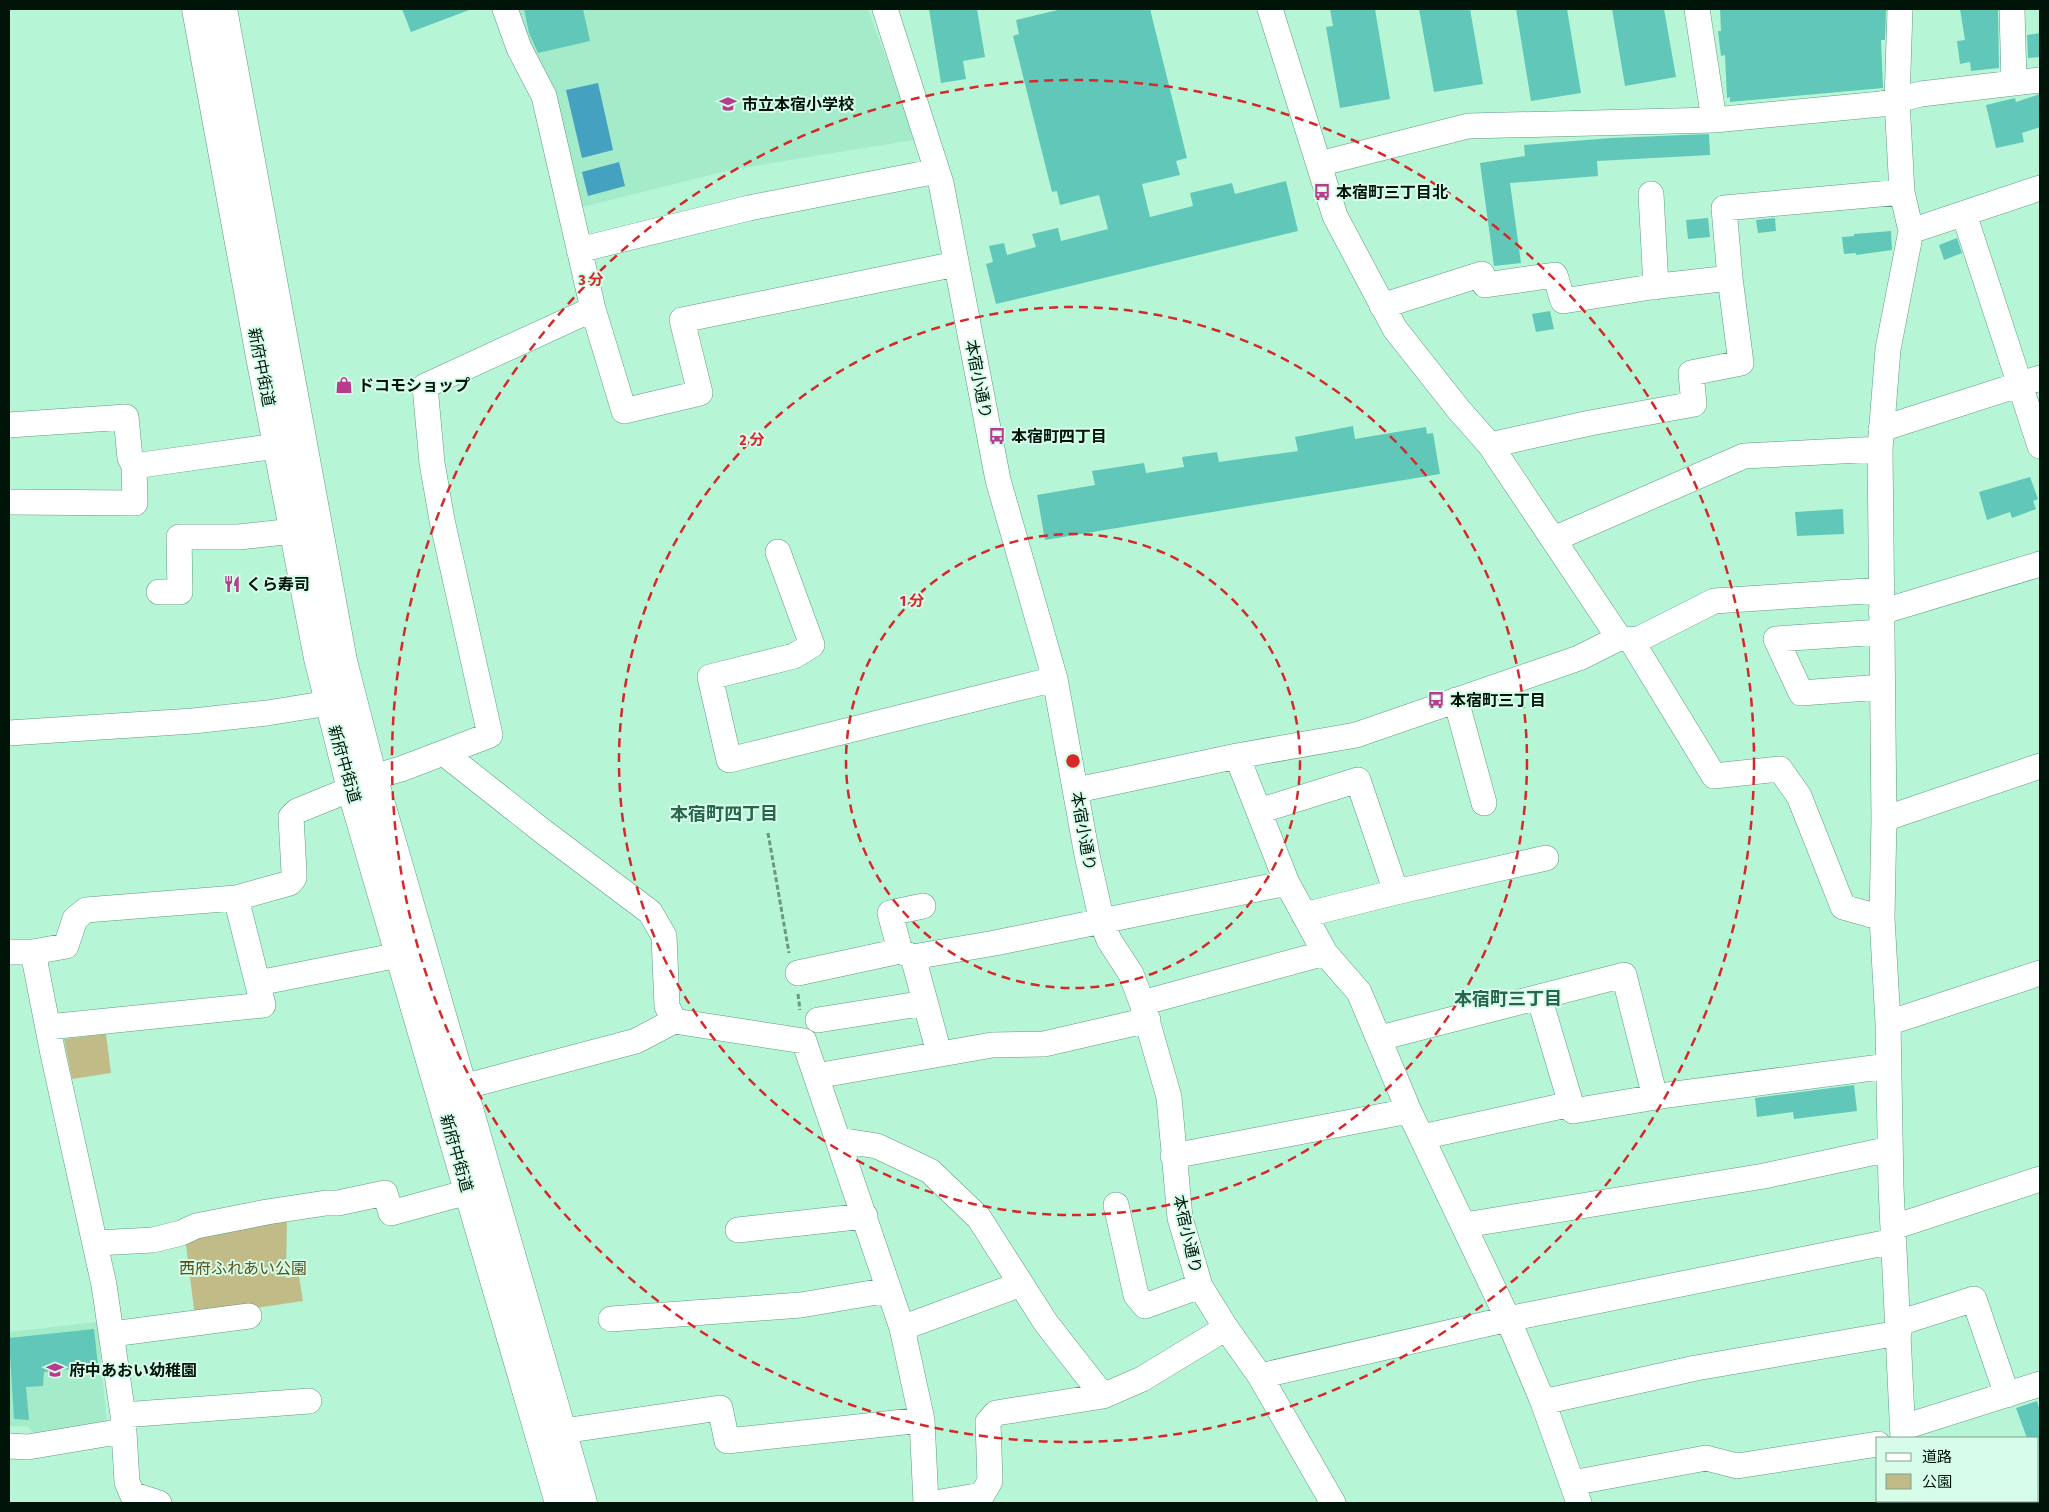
<svg xmlns="http://www.w3.org/2000/svg" width="2049" height="1512" font-family="'Fira Sans Condensed','Noto Sans JP',sans-serif">
	<style>
		.built { fill: #a4ebc9 }
		.green { fill: #c1bc87 }
		.water { fill: #44a1c0 }
		.building { fill: #61c7b8 }
		.lines { fill: none; stroke-linecap: round; stroke-linejoin: round }
		.minor-casing { stroke: #5e9b7f; stroke-width: 26 }
		.major-casing { stroke: #5e9b7f; stroke-width: 29 }
		.path { stroke: #6a9881; stroke-width: 3; stroke-dasharray: 5 2.5; stroke-linecap: butt }
		.minor { stroke: #fff; stroke-width: 25 }
		.major { stroke: #fff; stroke-width: 28 }
		.ring { fill: none; stroke: #d62828; stroke-width: 2.5; stroke-dasharray: 9 6 }
		.labels { text-anchor: middle; stroke-width: 4; stroke-linejoin: round; paint-order: stroke }
		.poi-label { font-size: 16px; font-weight: bold; fill: #00140a; stroke: #d7fdea; text-anchor: start }
		.street-label { font-size: 16px; fill: #00140a; stroke: #d7fdea }
		.park-label { font-size: 16px; fill: #59531a; stroke: #d7fdea }
		.neighbourhood-label { font-size: 18px; font-weight: bold; fill: #27654c; stroke: #d7fdea }
		.centre { fill: #d62828; stroke: #d7fdea; stroke-width: 2.5 }
		.ring-label { font-size: 15px; text-anchor: middle; font-weight: bold; fill: #d62828; stroke: #d7fdea; stroke-width: 4; stroke-linejoin: round; paint-order: stroke }
	</style>
	<rect width="100%" height="100%" fill="#b6f6d7"/>
	<path class="built" d="M510 9H868L905 110 913 140 730 170 578 208Z
		M97 1322 107 1423 35 1434 27 1426H10L9 1332Z"/>
	<path class="green" d="M106 1034 111 1073 72 1079 64 1039Z
		M287 1216 286 1278 299 1276 303 1301 195 1317 185 1237Z"/>
	<path class="water" d="M598 83 613 150 582 158 566 90Z
		M619 162 625 186 588 196 582 172Z"/>
	<path class="building" d="M402 9H469V10L411 32Z
		M524 9H583L590 41 538 53 529 33Z
		M929 9H977L985 57 963 61 966 79 941 83Z
		M1062 9H1150L1187 158 1176 161 1180 175 1142 184 1150 217 1193 206 1190 193 1232 183 1235 194 1286 181 1298 231 996 304 986 264 993 262 989 246 1004 243 1007 255 1036 247 1032 234 1058 228 1061 241 1108 229 1099 195 1060 205 1057 191 1052 192 1013 36 1019 34 1016 20Z
		M1330 9H1375L1390 99 1340 108 1326 27 1333 26Z
		M1419 9H1470L1483 84 1434 92Z
		M1516 9H1567L1581 93 1531 101Z
		M1612 9H1664L1676 77 1625 86Z
		M1720 9H1886L1885 40H1881L1883 88 1730 102V97L1727 98 1725 55 1721 56 1718 31H1721Z
		M1960 9H1998L1999 68 1971 71 1970 62 1960 64 1957 41 1965 40Z
		M2040 33V57L2028 58 2027 35Z
		M2040 94V127L2022 133 2024 142 1996 148 1986 105 2015 98 2016 102Z
		M1709 134 1710 155 1597 161 1598 176 1510 183 1521 263 1494 266 1480 163 1525 156 1524 145 1611 138Z
		M1708 218 1710 237 1688 239 1686 220Z
		M1775 218 1776 231 1758 233 1756 220Z
		M1891 231 1892 250 1856 255V253L1844 254 1842 237 1854 236V234Z
		M1957 238 1962 253 1944 260 1939 245Z
		M1550 311 1554 329 1536 332 1532 314Z
		M1353 426 1355 439 1426 427 1427 434 1433 433 1440 474 1045 540 1037 495 1095 485 1092 471 1144 463 1146 473 1184 467 1182 457 1217 452 1219 462 1298 451 1295 437Z
		M2030 477 2038 499 2033 501 2036 509 2012 518 2010 512 1987 520 1979 492Z
		M1843 509 1844 534 1797 536 1795 512Z
		M1854 1085 1857 1111 1794 1119 1793 1112 1757 1117 1755 1098Z
		M94 1329 98 1366 44 1372 43 1386 26 1387 29 1420 14 1419 9 1338Z
		M2037 1401 2040 1411V1438H2027L2016 1408Z"/>
	<g class="lines">
		<g class="minor-casing">
			<path id="minor" d="M505 9 519 48 544 96 593 309 624 411 700 393 682 320 956 264
				M885 9 941 183 998 480 1055 679 1087 855 1102 922 1109 940 1131 974 1142 1003 1169 1097 1180 1218 1200 1286 1226 1328 1260 1376 1333 1503
				M1270 9 1335 216 1395 329 1459 410 1490 445 1619 638
				M1697 9 1714 120
				M1900 9 1897 101 1902 192 1911 231 1888 349 1880 449 1884 819 1882 918 1888 1023 1891 1187 1903 1438
				M2012 9 2014 83
				M1319 164 1468 126 1714 120 1881 104 1921 94 2040 80
				M1651 194 1656 287
				M1964 214 2040 446
				M1911 231 2040 188
				M579 250 749 208 937 171
				M1382 306 1482 274 1485 285 1555 275 1563 301 1651 287 1730 278 1724 208 1902 192
				M9 425 126 417 130 458 134 466
				M1881 429 2040 378
				M1490 445 1590 423 1694 404 1691 373 1741 363 1730 278
				M9 502 135 503 134 466 277 446
				M1554 539 1744 456 1880 449
				M778 552 812 645 794 656 710 677 729 760 1055 679
				M159 592H180L179 537H239L293 531
				M1881 612 2040 564
				M1881 632 1776 639 1801 693 1882 687
				M1631 640 1714 776 1780 769 1799 796 1843 907 1882 918
				M1456 700 1484 803
				M9 733 193 721 267 713 329 703
				M445 754 545 833 650 912 664 936 667 1006 674 1021
				M1237 756 1287 883 1325 953 1359 992 1409 1111 1508 1319 1543 1402 1579 1503
				M1077 790 1237 756 1356 735 1579 658 1619 638 1631 640 1641 638 1714 601 1882 590
				M1259 811 1358 780 1396 892
				M1884 819 2040 766
				M1304 915 1396 892 1546 858
				M900 951 890 913 923 906
				M9 952H33L66 946 75 919 86 910 236 898 290 883 294 878V872L291 817 297 811 351 789 373 777 401 769 490 735 442 520 432 463 425 386 593 309
				M33 952 53 1054 104 1285 123 1415 127 1482 132 1494 159 1503
				M913 957 939 1053
				M798 973 900 951 913 957 995 943 1287 883
				M258 983 399 955
				M1539 997 1571 1104
				M1142 1003 1325 953
				M818 1020 925 1003
				M1888 1023 2040 973
				M48 1027 263 1005 236 898
				M1380 1038 1624 975 1655 1097
				M816 1076 992 1045 1044 1044 1148 1020
				M463 1087 636 1041 674 1021 804 1041 902 1328 922 1420 926 1503
				M1422 1137 1571 1104 1573 1111 1668 1095 1888 1066
				M839 1140 877 1146 930 1171 979 1218 1046 1323 1103 1396
				M1173 1156 1409 1111
				M1116 1205 1136 1295 1145 1306 1200 1286
				M1465 1225 1764 1176 1890 1149
				M1894 1227 2040 1179
				M738 1230 865 1216
				M96 1243 153 1240 181 1233 196 1226 267 1212 326 1203H338L385 1193 391 1213 468 1192
				M611 1319 801 1305 889 1290
				M1899 1323 1974 1299 2007 1395
				M902 1328 1021 1284
				M112 1334 249 1316
				M1260 1376 1508 1319 1894 1241
				M1543 1402 1696 1368 1899 1333
				M123 1415 309 1401
				M1904 1427 2040 1384
				M563 1431 720 1408 727 1441 922 1420
				M9 1446 28 1447 123 1431
				M1572 1483 1706 1458 1737 1466 1878 1444
				M1905 1501V1503
				M935 1503 982 1495 990 1481 988 1422 996 1413 1103 1396 1142 1379 1226 1328"/>
		</g>
		<g class="major-casing">
			<path id="major" d="M196 9 261 362 318 658 351 789 559 1503
				M223 9 343 661 370 766 583 1503"/>
		</g>
		<path class="path" d="M768 833 789 953
			M798 994 800 1010"/>
		<use href="#minor" class="minor"/>
		<use href="#major" class="major"/>
	</g>
	<g class="ring">
		<circle cx="1073" cy="761" r="227"/>
		<circle cx="1073" cy="761" r="454"/>
		<circle cx="1073" cy="761" r="681"/>
	</g>
	<defs>
		<g id="school-bare" transform="scale(1.35)"><path d="M0-5L7-2L0 1L-7-2ZM-4 1L0 2.5L4 1V4Q0 6-4 4Z" fill="#b73c8e" stroke="#d7fdea" stroke-width="2.5" paint-order="stroke"/></g>
		<g id="bus-bare" transform="scale(1.35)"><path d="M-5-6H5V4H4V6H2V4H-2V6H-4V4H-5ZM-3.5-4V0h7V-4ZM-3.5 1.2v1.5H-2V1.2ZM2 1.2v1.5H3.5V1.2Z" fill="#b73c8e" stroke="#d7fdea" stroke-width="2.5" paint-order="stroke"/></g>
		<g id="shop-bare" transform="scale(1.35)"><path d="M-5-2.5h2.3a2.7 3.5 0 0 1 5.4 0H5L5.5 6h-11ZM-1.5-2.5h3a1.5 2.3 0 0 0-3 0Z" fill="#b73c8e" stroke="#d7fdea" stroke-width="2.5" paint-order="stroke"/></g>
		<g id="restaurant-bare" transform="scale(1.35)"><path d="M-5-6h1v4h1v-4h1v4h1v-4h1v5L-1.5 .5V6h-2V.5L-5-1ZM5-6V6H3V1.5H1.5Q1.5-4 5-6Z" fill="#b73c8e" stroke="#d7fdea" stroke-width="2.5" paint-order="stroke"/></g>
	</defs>
	<g fill-rule="evenodd">
		<use href="#school-bare" x="728" y="104"/>
		<use href="#bus-bare" x="1322" y="192"/>
		<use href="#shop-bare" x="344" y="385"/>
		<use href="#bus-bare" x="997" y="436"/>
		<use href="#restaurant-bare" x="232" y="584"/>
		<use href="#bus-bare" x="1436" y="700"/>
		<use href="#school-bare" x="55" y="1370"/>
	</g>
	<g class="labels">
		<g class="poi-label">
			<text x="742" y="110">市立本宿小学校</text>
			<text x="1336" y="198">本宿町三丁目北</text>
			<text x="358" y="391">ドコモショップ</text>
			<text x="1011" y="442">本宿町四丁目</text>
			<text x="246" y="590">くら寿司</text>
			<text x="1450" y="706">本宿町三丁目</text>
			<text x="69" y="1376">府中あおい幼稚園</text>
		</g>
		<g class="street-label">
			<text transform="translate(262 367) rotate(79)" y="6">新府中街道</text>
			<text transform="translate(979 379) rotate(79)" y="6">本宿小通り</text>
			<text transform="translate(345 764) rotate(74)" y="6">新府中街道</text>
			<text transform="translate(1084 831) rotate(80)" y="6">本宿小通り</text>
			<text transform="translate(457 1153) rotate(74)" y="6">新府中街道</text>
			<text transform="translate(1188 1234) rotate(77)" y="6">本宿小通り</text>
		</g>
		<g class="park-label">
			<text x="243" y="1274">西府ふれあい公園</text>
		</g>
		<g class="neighbourhood-label">
			<text x="724" y="820">本宿町四丁目</text>
			<text x="1508" y="1005">本宿町三丁目</text>
		</g>
	</g>
	<circle cx="1073" cy="761" r="8" class="centre"/>
	<g class="ring-label">
		<text x="591" y="285">3 分</text>
		<text x="752" y="445">2 分</text>
		<text x="912" y="606">1 分</text>
	</g>
	<rect width="2049" height="1512" fill="none" stroke="#00140a" stroke-width="20"/>
	<rect x="1876" y="1437" width="162" height="65" fill="#d7fdea" stroke="#81a090"/>
	<rect x="1886" y="1453" width="25" height="8" fill="#ffffff" stroke="#81a090"/>
	<text x="1922" y="1462" font-size="15" fill="#00140a">道路</text>
	<rect x="1886" y="1474" width="25" height="15" fill="#c1bc87" stroke="#81a090"/>
	<text x="1922" y="1487" font-size="15" fill="#00140a">公園</text>
</svg>
